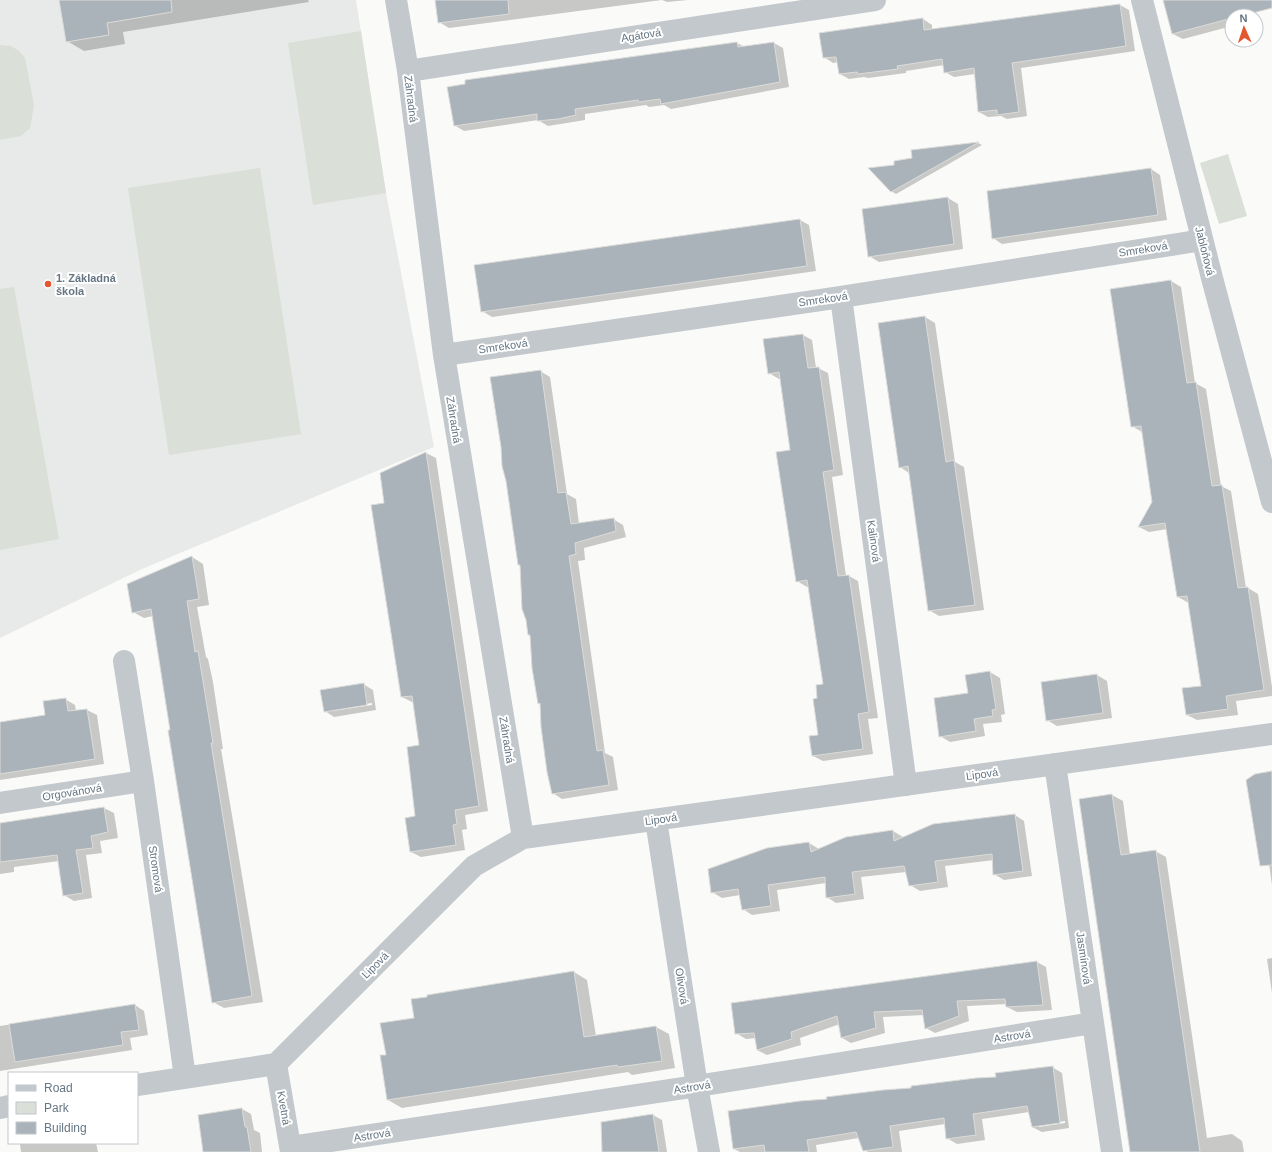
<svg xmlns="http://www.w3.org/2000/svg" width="1272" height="1152" font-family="Helvetica,sans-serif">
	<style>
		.built { fill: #e8e9e9 }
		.green { fill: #dadfd7 }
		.shadow { fill: #0003; fill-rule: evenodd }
		.building { fill: #aab3b9; stroke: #dcdcda }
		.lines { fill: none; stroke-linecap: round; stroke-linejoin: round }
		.minor { stroke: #c3c8cc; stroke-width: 22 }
		.poi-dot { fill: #e4572e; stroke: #fff; stroke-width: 1.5 }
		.labels { text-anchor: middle; stroke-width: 4; stroke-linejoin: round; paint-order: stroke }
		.street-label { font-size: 11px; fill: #657683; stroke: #fff }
		.poi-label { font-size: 11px; font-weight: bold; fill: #657683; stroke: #fff; text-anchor: start }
	</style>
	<rect width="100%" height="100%" fill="#fafaf8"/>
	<path class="built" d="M0 0H356L386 193 434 447 142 569 0 638Z"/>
	<path class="green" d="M361 31 386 193 313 205 288 43Z
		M0 45 11 46 19 51 25 58 34 105 30 128 21 136 0 140Z
		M1228 154 1247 216 1219 224 1200 163Z
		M260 168 301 434 169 455 128 188Z
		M14 287 59 539 0 550V289Z"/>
	<path class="shadow" d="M60 0H308L309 2 123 32 125 44 84 51 67 41Z
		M436 0H688L667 2 662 0 449 28 439 22Z
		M1164 0H1249L1253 16H1232V26L1183 39 1173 34Z
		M1120 5 1129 10 1135 51 1021 68 1027 116 1007 119 1001 116 988 117 979 112 975 74 954 77 945 72 944 65 906 71V73L868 78 864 77 849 79 840 74 838 62 833 63 824 57 923 19 932 25V30Z
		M737 43 745 47 774 43 783 48 789 87 671 109 664 105 649 107 646 105 585 114V120L548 126 538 120 464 131 454 125Z
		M978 143 982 145 896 194 891 191 895 166 914 159 912 150Z
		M1151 169 1160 175 1167 220 1002 244 993 238Z
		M948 198 958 204 963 249 879 262 869 256Z
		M800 220 809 225 816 271 492 317 482 311Z
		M1171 281 1181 287 1195 383 1206 389 1221 486 1231 491 1246 588H1248L1258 594 1272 687V696L1236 701 1238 715 1197 720 1187 715 1203 687 1189 602H1187L1178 597 1167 529 1149 532 1139 527 1154 502 1142 432 1132 426Z
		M925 317 935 323 955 462 964 467 984 610 939 616 929 610 909 473 900 467Z
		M803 335 812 340 816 368H818L828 373 843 475 832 477 837 513 846 576H849L858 581 878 718 868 719 873 754 823 761 813 756 820 735 819 699 824 684 809 586 807 587 797 581 791 451 781 378 779 379 769 373Z
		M540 371 550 377 567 494 576 499 579 524 613 519 623 525 626 537 584 548 585 560 578 561 605 753 613 757 618 790 562 799 553 793 541 704 539 703 521 566 519 565Z
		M426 453 436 458 488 811 465 815 467 829 462 830 465 850 421 857 411 852 416 817 420 745 414 702H412L402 697 385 504 381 473Z
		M192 557 203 564 209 605 197 607 206 657 208 659 213 682 223 749H221L263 1002 224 1008 213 1002 153 616 144 618 133 612 128 584Z
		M990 672 1000 678 1005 714 1001 715 1002 722 983 724 985 736 950 742 940 736 969 694Z
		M1097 675 1107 681 1112 718 1057 726 1047 720Z
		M363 684 373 690 376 710 334 717 325 711ZM372 703V705L332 711V709Z
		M65 699 75 705 76 711 87 710 97 715 104 764 0 780V723L46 716Z
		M1272 772V885L1269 864Z
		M1112 795 1123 801 1130 855 1155 851 1166 857 1207 1138 1232 1134 1242 1141 1244 1152H1131Z
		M104 808 114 813 118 838 100 841 102 853 86 855 92 898 74 901 64 895 59 861 14 867V872L0 874V824Z
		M1015 815 1024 821 1032 876 1004 880 994 874V860L945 866 948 887 920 891 910 885 906 872 861 877 864 899 836 903 827 897 826 883 777 890 780 911 752 915 743 909 740 895 722 898 712 892 809 843 819 849 893 831 903 837V838Z
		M1272 958V993L1267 959Z
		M1037 962 1046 967 1052 1010 1017 1012 1007 1007V1004L967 1006 969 1021 935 1033 926 1028 924 1015 883 1017 885 1033 851 1043 842 1038 840 1024 800 1038 801 1045 767 1055 757 1050 756 1038 746 1039 736 1033Z
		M574 972 587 980 596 1036 656 1027 669 1034 675 1068 632 1075 628 1072 402 1108 388 1100 387 1056 415 1019Z
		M135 1005 144 1011 148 1035 130 1038 132 1050 0 1071V1026Z
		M1052 1067 1062 1073 1069 1128 1042 1132 1032 1127 1029 1112 982 1119 985 1140 957 1144 947 1138 945 1124 899 1131 902 1152H868L864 1150 859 1138 816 1145 817 1152H740L734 1149 828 1100 997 1077ZM1065 1121V1123L1039 1127V1125Z
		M242 1109 251 1114 254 1130 260 1133 262 1152H204Z
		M653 1115 662 1120 667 1152H609Z
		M27 1143H96L98 1152H21L20 1144Z"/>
	<path class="building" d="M59 0H171L172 12 107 23 109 35 66 42Z
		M435 0H508L509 14 438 23Z
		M1163 0H1272V8L1241 16H1232V18L1172 34Z
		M1120 4 1126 46 1012 63 1019 112 997 115V110L978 112 974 68 944 73 942 59 897 66 898 69 858 74 857 72 839 74 836 57 823 58 819 33 923 18 924 30Z
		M737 42 738 47 774 42 780 82 661 104 660 99 639 102 638 100 575 109 576 115 558 119 537 121V114L454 126 447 87 465 84V80Z
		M979 142 891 192 868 168 894 165V161L912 158 911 150Z
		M1151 168 1158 215 992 239 987 191Z
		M948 197 954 244 868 257 862 209Z
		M800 219 807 266 481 312 474 265Z
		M1171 280 1187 383 1196 382 1212 486 1222 485 1238 588 1248 587 1264 690 1226 696 1228 709 1186 715 1182 688 1201 686 1187 596 1177 597 1165 523 1138 527 1152 502 1141 426 1131 427 1110 289Z
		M925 316 946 462 954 460 975 605 928 611 908 466 899 468 878 323Z
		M803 334 808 368 819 367 834 470 823 472 828 507 838 576 849 575 869 712 858 714 863 749 812 756 809 736 818 735 813 699 817 698 816 685 823 684 807 580 796 582 776 452 790 450 779 372 768 374 763 339Z
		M541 370 558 493 566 492 571 524 614 518 616 531 575 543 576 554 569 556 597 751 603 750 609 785 552 794 547 772 541 727 540 703 538 704 532 668 530 635H528L526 620 522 609 520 565H518L506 481 502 466 501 447 490 377Z
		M426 452 479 806 455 810 457 824 453 825 456 845 410 852 405 818 415 816 407 747 419 745 412 696 401 697 371 505 384 503 380 473Z
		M192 556 199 599 187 601 195 652 198 651 202 675 213 743H211L252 996 212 1003 168 730H170L151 609 132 613 127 584Z
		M990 671 996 709 992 710 993 716 974 719 976 731 939 737 934 698 968 693 965 675Z
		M1097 674 1103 713 1046 721 1041 682Z
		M364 683 367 705 324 712 320 690Z
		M66 698 68 711 87 709 95 759 0 774V722L45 715 43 701Z
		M1272 771V865L1260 866 1246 780 1255 774Z
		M1112 794 1121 855 1156 850 1200 1152H1130L1079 799Z
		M104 807 108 832 91 836 93 848 76 850 83 893 63 896 57 855 0 862V823Z
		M1015 814 1023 871 993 875 992 854 935 861 938 882 909 886 904 866 852 872 855 894 826 898 825 877 768 885 771 906 742 910 738 889 711 893 708 869 767 848 809 842 811 852 846 837 893 830 894 841 933 824Z
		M1037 961 1043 1005 1006 1007 1005 999 957 1001 959 1016 925 1029 922 1010 874 1012 876 1028 841 1038 837 1016 791 1032 792 1039 757 1050 754 1033 735 1034 731 1003Z
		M574 971 584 1037 656 1026 662 1061 618 1067 617 1065 387 1100 380 1055H386L380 1023 414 1018 411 999 427 997V995Z
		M135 1004 139 1030 121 1032 123 1045 15 1062 9 1024Z
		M1053 1066 1060 1123 1032 1127 1027 1106 973 1114 976 1135 946 1139 944 1118 890 1126 893 1147 863 1151 856 1132 807 1140 809 1152H765L764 1145 733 1149 728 1111 800 1101 827 1099 826 1097 883 1090 911 1088V1086L976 1078 996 1077 995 1073Z
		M242 1108 245 1127H247L251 1152H203L198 1115Z
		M653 1114 659 1152H602L601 1122Z"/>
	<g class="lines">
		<path class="minor" d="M396 0 408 71 444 355 523 838
			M1142 0 1212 278 1272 502
			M408 71 875 0
			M841 297 906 785
			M444 355 841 297 1190 242 1202 239
			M124 661 143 781 185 1077
			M1055 764 1112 1152
			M0 803 143 781
			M656 820 697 1086 709 1152
			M276 1064 291 1152
			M137 1085 276 1064 474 866 523 838 1272 734
			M0 1108 9 1106
			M291 1147 697 1086 1093 1023"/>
	</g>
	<circle class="poi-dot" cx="48" cy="284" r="4"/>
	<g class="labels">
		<g class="street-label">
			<text transform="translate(641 35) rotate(-9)" y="4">Agátová</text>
			<text transform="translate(411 99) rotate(83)" y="4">Záhradná</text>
			<text transform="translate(1143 249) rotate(-9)" y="4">Smreková</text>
			<text transform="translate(1205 251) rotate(76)" y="4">Jabloňová</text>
			<text transform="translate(823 299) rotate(-8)" y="4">Smreková</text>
			<text transform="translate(503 346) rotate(-8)" y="4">Smreková</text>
			<text transform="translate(454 420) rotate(81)" y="4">Záhradná</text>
			<text transform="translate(874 541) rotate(82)" y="4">Kalinová</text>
			<text transform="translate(507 740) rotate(81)" y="4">Záhradná</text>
			<text transform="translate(982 774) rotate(-8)" y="4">Lipová</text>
			<text transform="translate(72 792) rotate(-9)" y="4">Orgovánová</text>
			<text transform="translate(661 819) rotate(-8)" y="4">Lipová</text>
			<text transform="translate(156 869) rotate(82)" y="4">Stromová</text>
			<text transform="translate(1084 958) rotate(82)" y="4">Jasmínová</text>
			<text transform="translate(375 965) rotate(-45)" y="4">Lipová</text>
			<text transform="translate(682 986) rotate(81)" y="4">Olivová</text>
			<text transform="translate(1012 1036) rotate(-9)" y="4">Astrová</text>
			<text transform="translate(692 1087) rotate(-9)" y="4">Astrová</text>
			<text transform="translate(284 1108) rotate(80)" y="4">Kvetná</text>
			<text transform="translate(372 1135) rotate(-9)" y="4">Astrová</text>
		</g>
		<g class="poi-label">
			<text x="56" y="282">1. Základná<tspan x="56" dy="13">škola</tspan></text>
		</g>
	</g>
	<rect x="8" y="1072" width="130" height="72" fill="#ffffff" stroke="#c1c8cd"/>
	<rect x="16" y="1085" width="20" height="6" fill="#c3c8cc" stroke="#c1c8cd"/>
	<text x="44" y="1092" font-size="12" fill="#657683">Road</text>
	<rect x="16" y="1102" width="20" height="12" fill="#dadfd7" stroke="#c1c8cd"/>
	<text x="44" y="1112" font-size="12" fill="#657683">Park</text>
	<rect x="16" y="1122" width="20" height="12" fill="#aab3b9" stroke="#c1c8cd"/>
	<text x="44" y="1132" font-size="12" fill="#657683">Building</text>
	<g transform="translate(1244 28) rotate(357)"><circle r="19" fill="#ffffff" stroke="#c1c8cd"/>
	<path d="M0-3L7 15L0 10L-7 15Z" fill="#e4572e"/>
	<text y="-6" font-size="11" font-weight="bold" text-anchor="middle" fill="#657683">N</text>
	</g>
</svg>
